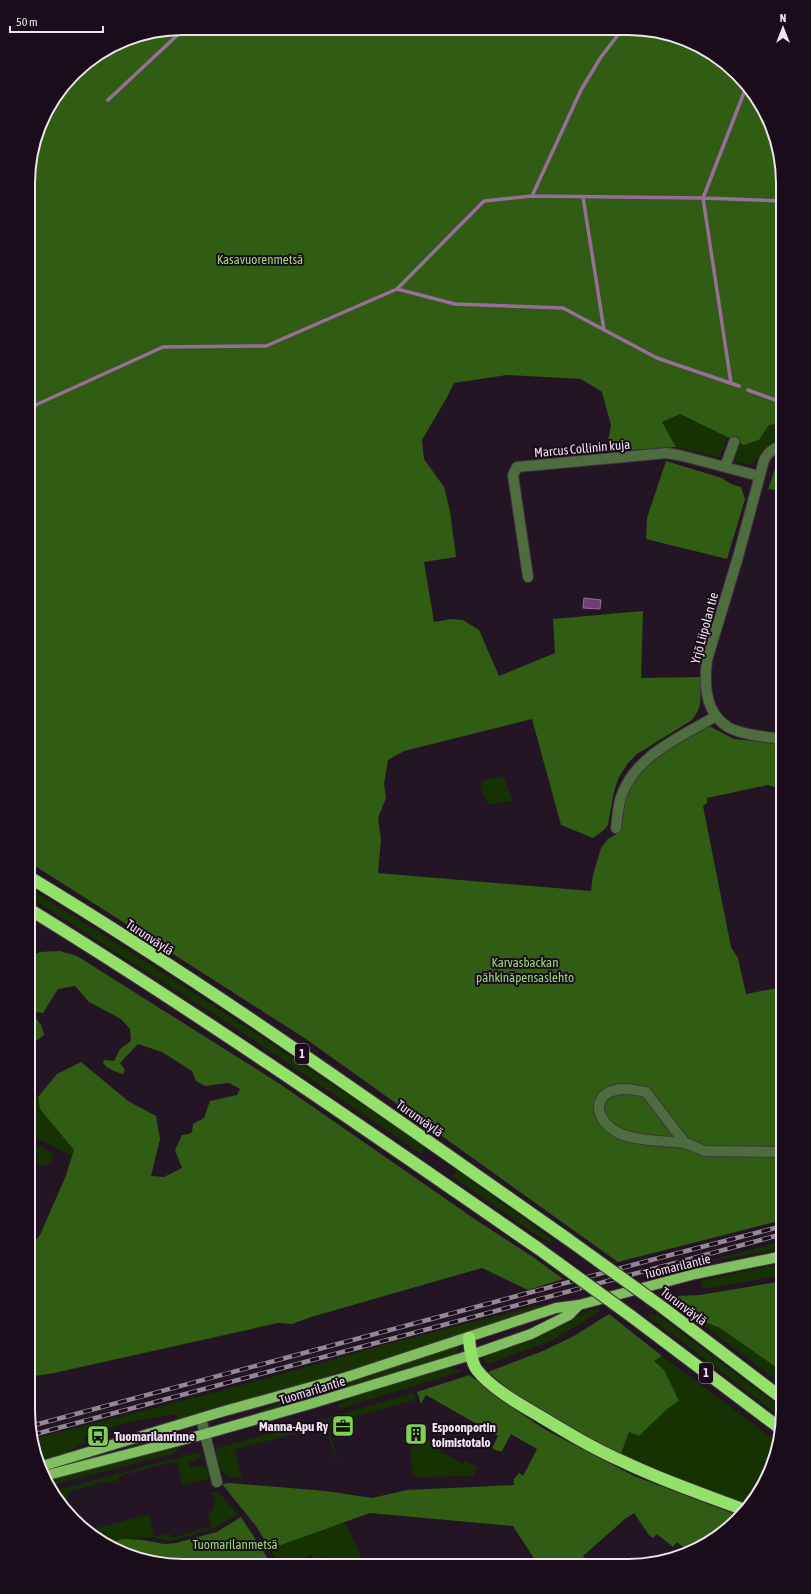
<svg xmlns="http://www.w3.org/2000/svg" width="811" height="1594" font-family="'Asap Condensed',sans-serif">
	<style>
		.green { fill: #163203 }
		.forest { fill: #305c13 }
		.water { fill: #733c76; stroke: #986e9a }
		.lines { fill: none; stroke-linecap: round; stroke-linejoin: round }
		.stream { stroke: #986e9a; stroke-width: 3.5 }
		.minor-casing { stroke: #403241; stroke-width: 12 }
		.major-casing { stroke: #403241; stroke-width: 12 }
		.highway-casing { stroke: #403241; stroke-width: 14 }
		.minor { stroke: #4e6d3f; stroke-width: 10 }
		.major { stroke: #80c05e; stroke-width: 10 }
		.highway { stroke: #94e169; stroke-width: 12 }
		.rail-casing { stroke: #958895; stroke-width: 4.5 }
		.rail { stroke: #1a0c1b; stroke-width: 3; stroke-dasharray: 9; stroke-linecap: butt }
		.highway-bridge-casing { stroke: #403241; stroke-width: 14; stroke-linecap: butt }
		.highway-bridge { stroke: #94e169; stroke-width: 12 }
		.labels { text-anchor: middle; stroke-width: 4; stroke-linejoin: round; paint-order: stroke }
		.shield { fill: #1a0c1b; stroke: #aea2af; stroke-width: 1 }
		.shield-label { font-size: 12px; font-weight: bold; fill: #eee3ee }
		.park-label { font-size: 13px; fill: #99d878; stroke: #1a0c1b }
		.street-label { font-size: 13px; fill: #eee3ee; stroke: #1a0c1b }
		.poi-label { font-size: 13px; font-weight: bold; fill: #eee3ee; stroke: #1a0c1b; text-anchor: start }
		.rim { fill: none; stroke: #eee3ee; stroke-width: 2 }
	</style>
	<rect width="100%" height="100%" fill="#241525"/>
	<path class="green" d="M680 414 728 437 721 456 719 457 676 447 662 422Z
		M783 423V439C763 445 764 452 751 465L734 461 736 441 744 445 759 440 769 425Z
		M504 776 513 803 509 801 489 805 482 792 481 785 483 781Z
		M783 880V921L774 882Z
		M29 888C163 972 296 1058 425 1148L422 1154 226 1022 29 897Z
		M28 1094 38 1097 41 1109 74 1150 72 1156 28 1134Z
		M28 1141 52 1153 53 1159 46 1165H37V1152L28 1151Z
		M457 1170 546 1235 553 1240 551 1244 546 1240 545 1241 452 1176Z
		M783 1241V1248L698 1264Z
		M783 1263V1275L711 1288H702L701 1281Z
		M539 1305H544V1309C423 1350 301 1385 178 1419L176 1414 125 1423 83 1437 85 1443 57 1457 37 1462 36 1460 33 1439 228 1389 395 1342Z
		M598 1309 600 1311 598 1313 551 1341 488 1364 484 1362V1356L530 1341 590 1310Z
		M650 1312 655 1316 656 1314 783 1409V1419L648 1316Z
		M692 1317 720 1328 783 1372V1385Z
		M457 1347 459 1348 455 1353 450 1356 352 1388 259 1413V1411L296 1397 336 1386Z
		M662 1356 778 1442 771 1470 750 1506 653 1469 621 1454 629 1432 639 1436 667 1409 679 1401 653 1361Z
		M447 1367 461 1370 460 1372 338 1409 339 1404 358 1395Z
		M413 1393 415 1400 337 1422 340 1431 332 1433 328 1418Z
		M326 1418 337 1459 336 1460 325 1426 235 1449 242 1478C239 1478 235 1478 232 1478 221 1475 215 1458 217 1448L310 1423 311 1425 317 1423V1421Z
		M173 1431 175 1435 128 1448 126 1447 127 1445Z
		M428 1439 437 1444 435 1448 463 1464 465 1460 477 1467 473 1476 417 1477 412 1473 410 1447 425 1443Z
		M175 1445 178 1447 177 1451 172 1454 49 1486 45 1477Z
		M200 1452 202 1454 201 1458 190 1462 189 1466 192 1468 200 1466 206 1467 209 1476 207 1479 183 1485 176 1461 119 1476V1480L108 1483V1481L67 1492 68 1498 58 1500 53 1491Z
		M214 1492H218L238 1514 215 1528 172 1541 155 1538V1537C138 1539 122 1538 106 1543L92 1535 90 1530 149 1514 155 1537 169 1533 171 1538 211 1527 208 1514C214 1509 216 1504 215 1496L211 1493Z
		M345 1522 365 1565H361L358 1559 352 1562 349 1559H336L328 1562 325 1556 314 1561 311 1555 299 1560 301 1565H279L270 1549Z"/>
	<path class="forest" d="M183 28 658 31 697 44 730 67 757 97 775 134 783 183V423L769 425 759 440 744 445 680 414 662 422 676 447 606 452 611 425 602 392 581 379 507 375 454 383 446 399 422 440 424 459 444 487 450 511 456 557 424 562 434 622 451 619 463 620 479 630 499 676 555 653 553 619 643 611 641 678 700 677C700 695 704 705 692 720L637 754 628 763 619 777 614 791 608 825 604 830 593 838 561 825 532 719 404 751 388 760 384 784 386 798 378 818 381 840 378 873 591 891 593 875 601 848 608 839 615 835 620 830 621 815 629 789 644 767 670 748 707 727H711L734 739 765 742 783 746V785L774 787 768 785 707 798V803L703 806 731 947 738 958 746 994 783 987V1093L777 1095V1150L746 1149 745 1157 783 1156V1220L618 1262 306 1039 32 864 29 855V163L44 114 81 67 124 40Z
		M783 458V491L768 489 777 463Z
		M666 461 722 478 731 484 741 487 745 499 727 559 646 539 647 518Z
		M60 951 77 956 280 1084 479 1222 533 1257 563 1279 528 1290 482 1268 311 1317 292 1324 278 1323 54 1373 28 1377V1250L40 1235 65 1178 74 1150 40 1109 38 1097 57 1074 81 1062 128 1101 156 1116 160 1139 151 1176 164 1177 182 1168 175 1150 182 1135 189 1134 192 1132 193 1124 204 1118 210 1101 237 1095 240 1089 229 1083 205 1086 196 1081 192 1071 162 1052 138 1044 120 1063 125 1070 123 1074C116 1072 107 1069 103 1063L104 1060 114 1061 120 1049 131 1041 130 1029 121 1019 89 1002 75 986 58 989 43 1013 36 1012 35 1017 41 1025 44 1035 28 1047V958L40 952Z
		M783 1281V1372L720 1328 692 1317 668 1299 676 1296 700 1295Z
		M609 1314 662 1356 654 1361 664 1370 679 1401 667 1409 639 1436 629 1432 621 1454C594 1440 565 1427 539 1411 521 1400 504 1386 488 1372L543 1351 574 1336Z
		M469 1375 517 1411 546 1430 634 1476 740 1516 714 1540 689 1552 677 1542 673 1547 657 1534 653 1538 649 1535 634 1513 625 1519 583 1556 591 1566H539L513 1526 370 1513 270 1549 256 1526 222 1484 229 1483 326 1491 372 1498 407 1490 514 1485V1479L519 1473 523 1476 537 1449 511 1434 502 1451H498L492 1448 498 1436 426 1395 421 1404 417 1392Z
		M241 1517 272 1565H163L124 1554 106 1543 124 1539 143 1540 165 1544 176 1543 217 1532Z"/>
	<path class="water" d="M584 598 601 600 600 609 583 608Z"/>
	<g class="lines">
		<path class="stream" d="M108 100 185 28
			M532 196 703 198 783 201
			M583 197 604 330
			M397 289 455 304 563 308 657 358 739 386
			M731 383 703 198 747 85
			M748 390 783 403
			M29 408 163 347 266 346 397 289 484 201 532 196 581 90 601 57 621 31"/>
		<g class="minor-casing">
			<path id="minor" d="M725 467 734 442
				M528 577 513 475 517 467 667 453 683 456 759 476
				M783 739C768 737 741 735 728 727 705 713 704 683 707 660L738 557 764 460C769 451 774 448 783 445
				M616 828C617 818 618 807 621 797 635 755 681 737 716 716
				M685 1143C666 1141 630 1141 615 1131 599 1121 590 1099 612 1091 623 1087 635 1090 646 1092L685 1143 705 1151 783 1152
				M201 1418 217 1482"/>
		</g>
		<g class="major-casing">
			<path id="major" d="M39 1467 221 1412 347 1377 556 1308 579 1305 695 1274 783 1256
				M44 1476 205 1434 310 1404 471 1355 531 1334 569 1315 579 1305"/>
		</g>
		<g class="highway-casing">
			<path id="highway" d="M29 877C215 989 392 1116 569 1240
				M29 909C203 1016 371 1133 539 1249
				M662 1307 783 1399
				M631 1316 781 1429
				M469 1338C470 1348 471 1362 477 1370 491 1388 519 1404 538 1415 566 1432 594 1449 624 1462 663 1481 705 1495 745 1510"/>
		</g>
		<use href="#minor" class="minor"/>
		<use href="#major" class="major"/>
		<use href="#highway" class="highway"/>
		<g class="rail-casing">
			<path id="rail" d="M31 1426 655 1259 783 1226
				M32 1435 783 1234"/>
		</g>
		<use href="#rail" class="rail"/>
		<g class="highway-bridge-casing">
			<path id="highway-bridge" d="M569 1240 662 1307
				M539 1249 631 1316"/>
		</g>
		<use href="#highway-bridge" class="highway-bridge"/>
	</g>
	<defs>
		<g id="office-square" transform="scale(1.15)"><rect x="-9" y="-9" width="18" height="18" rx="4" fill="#80d051" stroke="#1a0c1b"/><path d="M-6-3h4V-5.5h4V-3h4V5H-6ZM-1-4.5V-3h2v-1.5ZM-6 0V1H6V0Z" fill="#111"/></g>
		<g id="building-square" transform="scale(1.15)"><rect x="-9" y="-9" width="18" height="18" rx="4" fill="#80d051" stroke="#1a0c1b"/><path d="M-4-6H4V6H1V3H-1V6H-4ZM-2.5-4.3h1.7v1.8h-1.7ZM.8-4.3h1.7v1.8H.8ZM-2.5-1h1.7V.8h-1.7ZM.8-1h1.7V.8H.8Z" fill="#111"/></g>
		<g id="bus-square" transform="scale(1.15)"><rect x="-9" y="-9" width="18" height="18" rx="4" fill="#80d051" stroke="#1a0c1b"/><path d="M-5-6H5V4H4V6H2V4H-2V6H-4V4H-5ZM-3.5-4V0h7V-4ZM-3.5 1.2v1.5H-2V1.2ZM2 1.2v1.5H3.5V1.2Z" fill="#111"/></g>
	</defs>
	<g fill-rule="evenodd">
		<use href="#office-square" x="343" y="1426"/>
		<use href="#building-square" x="416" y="1434"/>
		<use href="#bus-square" x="98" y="1436"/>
	</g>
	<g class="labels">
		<g class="shield">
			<rect x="295" y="1044" width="14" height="20" rx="3"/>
			<rect x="699" y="1363" width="14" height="20" rx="3"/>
		</g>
		<g class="shield-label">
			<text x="302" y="1058">1</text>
			<text x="706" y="1377">1</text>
		</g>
		<g class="park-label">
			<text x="260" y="264">Kasavuorenmetsä</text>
			<text x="525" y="967">Karvasbackan<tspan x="525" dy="15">pähkinäpensaslehto</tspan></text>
			<text x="235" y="1549">Tuomarilanmetsä</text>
		</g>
		<g class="street-label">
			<text transform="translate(582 448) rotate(-5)" y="5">Marcus Collinin kuja</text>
			<text transform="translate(704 628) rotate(-75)" y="5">Yrjö Liipolan tie</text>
			<text transform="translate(150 937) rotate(33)" y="5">Turunväylä</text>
			<text transform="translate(420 1118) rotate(35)" y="5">Turunväylä</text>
			<text transform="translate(677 1266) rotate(-14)" y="5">Tuomarilantie</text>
			<text transform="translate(684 1306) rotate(37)" y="5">Turunväylä</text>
			<text transform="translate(312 1390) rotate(-17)" y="5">Tuomarilantie</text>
		</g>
		<g class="poi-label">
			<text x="328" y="1431" text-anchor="end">Manna-Apu Ry</text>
			<text x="432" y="1432">Espoonportin<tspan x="432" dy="15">toimistotalo</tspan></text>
			<text x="114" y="1441">Tuomarilanrinne</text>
		</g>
	</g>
	<path d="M0 0H811V1594H0ZM183 35H628A148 148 0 0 1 776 183V1411A148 148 0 0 1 628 1559H183A148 148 0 0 1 35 1411V183A148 148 0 0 1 183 35Z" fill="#1a0c1b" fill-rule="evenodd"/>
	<path class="rim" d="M183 35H628A148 148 0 0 1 776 183V1411A148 148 0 0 1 628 1559H183A148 148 0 0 1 35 1411V183A148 148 0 0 1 183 35Z"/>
	<g transform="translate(783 28)" stroke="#1a0c1b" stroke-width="3" paint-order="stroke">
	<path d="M0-3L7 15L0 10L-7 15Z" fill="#eee3ee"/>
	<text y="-6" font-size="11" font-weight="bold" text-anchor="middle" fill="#eee3ee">N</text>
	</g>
	<path d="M10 26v6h93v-6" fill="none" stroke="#eee3ee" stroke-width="2"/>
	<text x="16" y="26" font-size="12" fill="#eee3ee" stroke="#1a0c1b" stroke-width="3" paint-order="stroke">50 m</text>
</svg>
